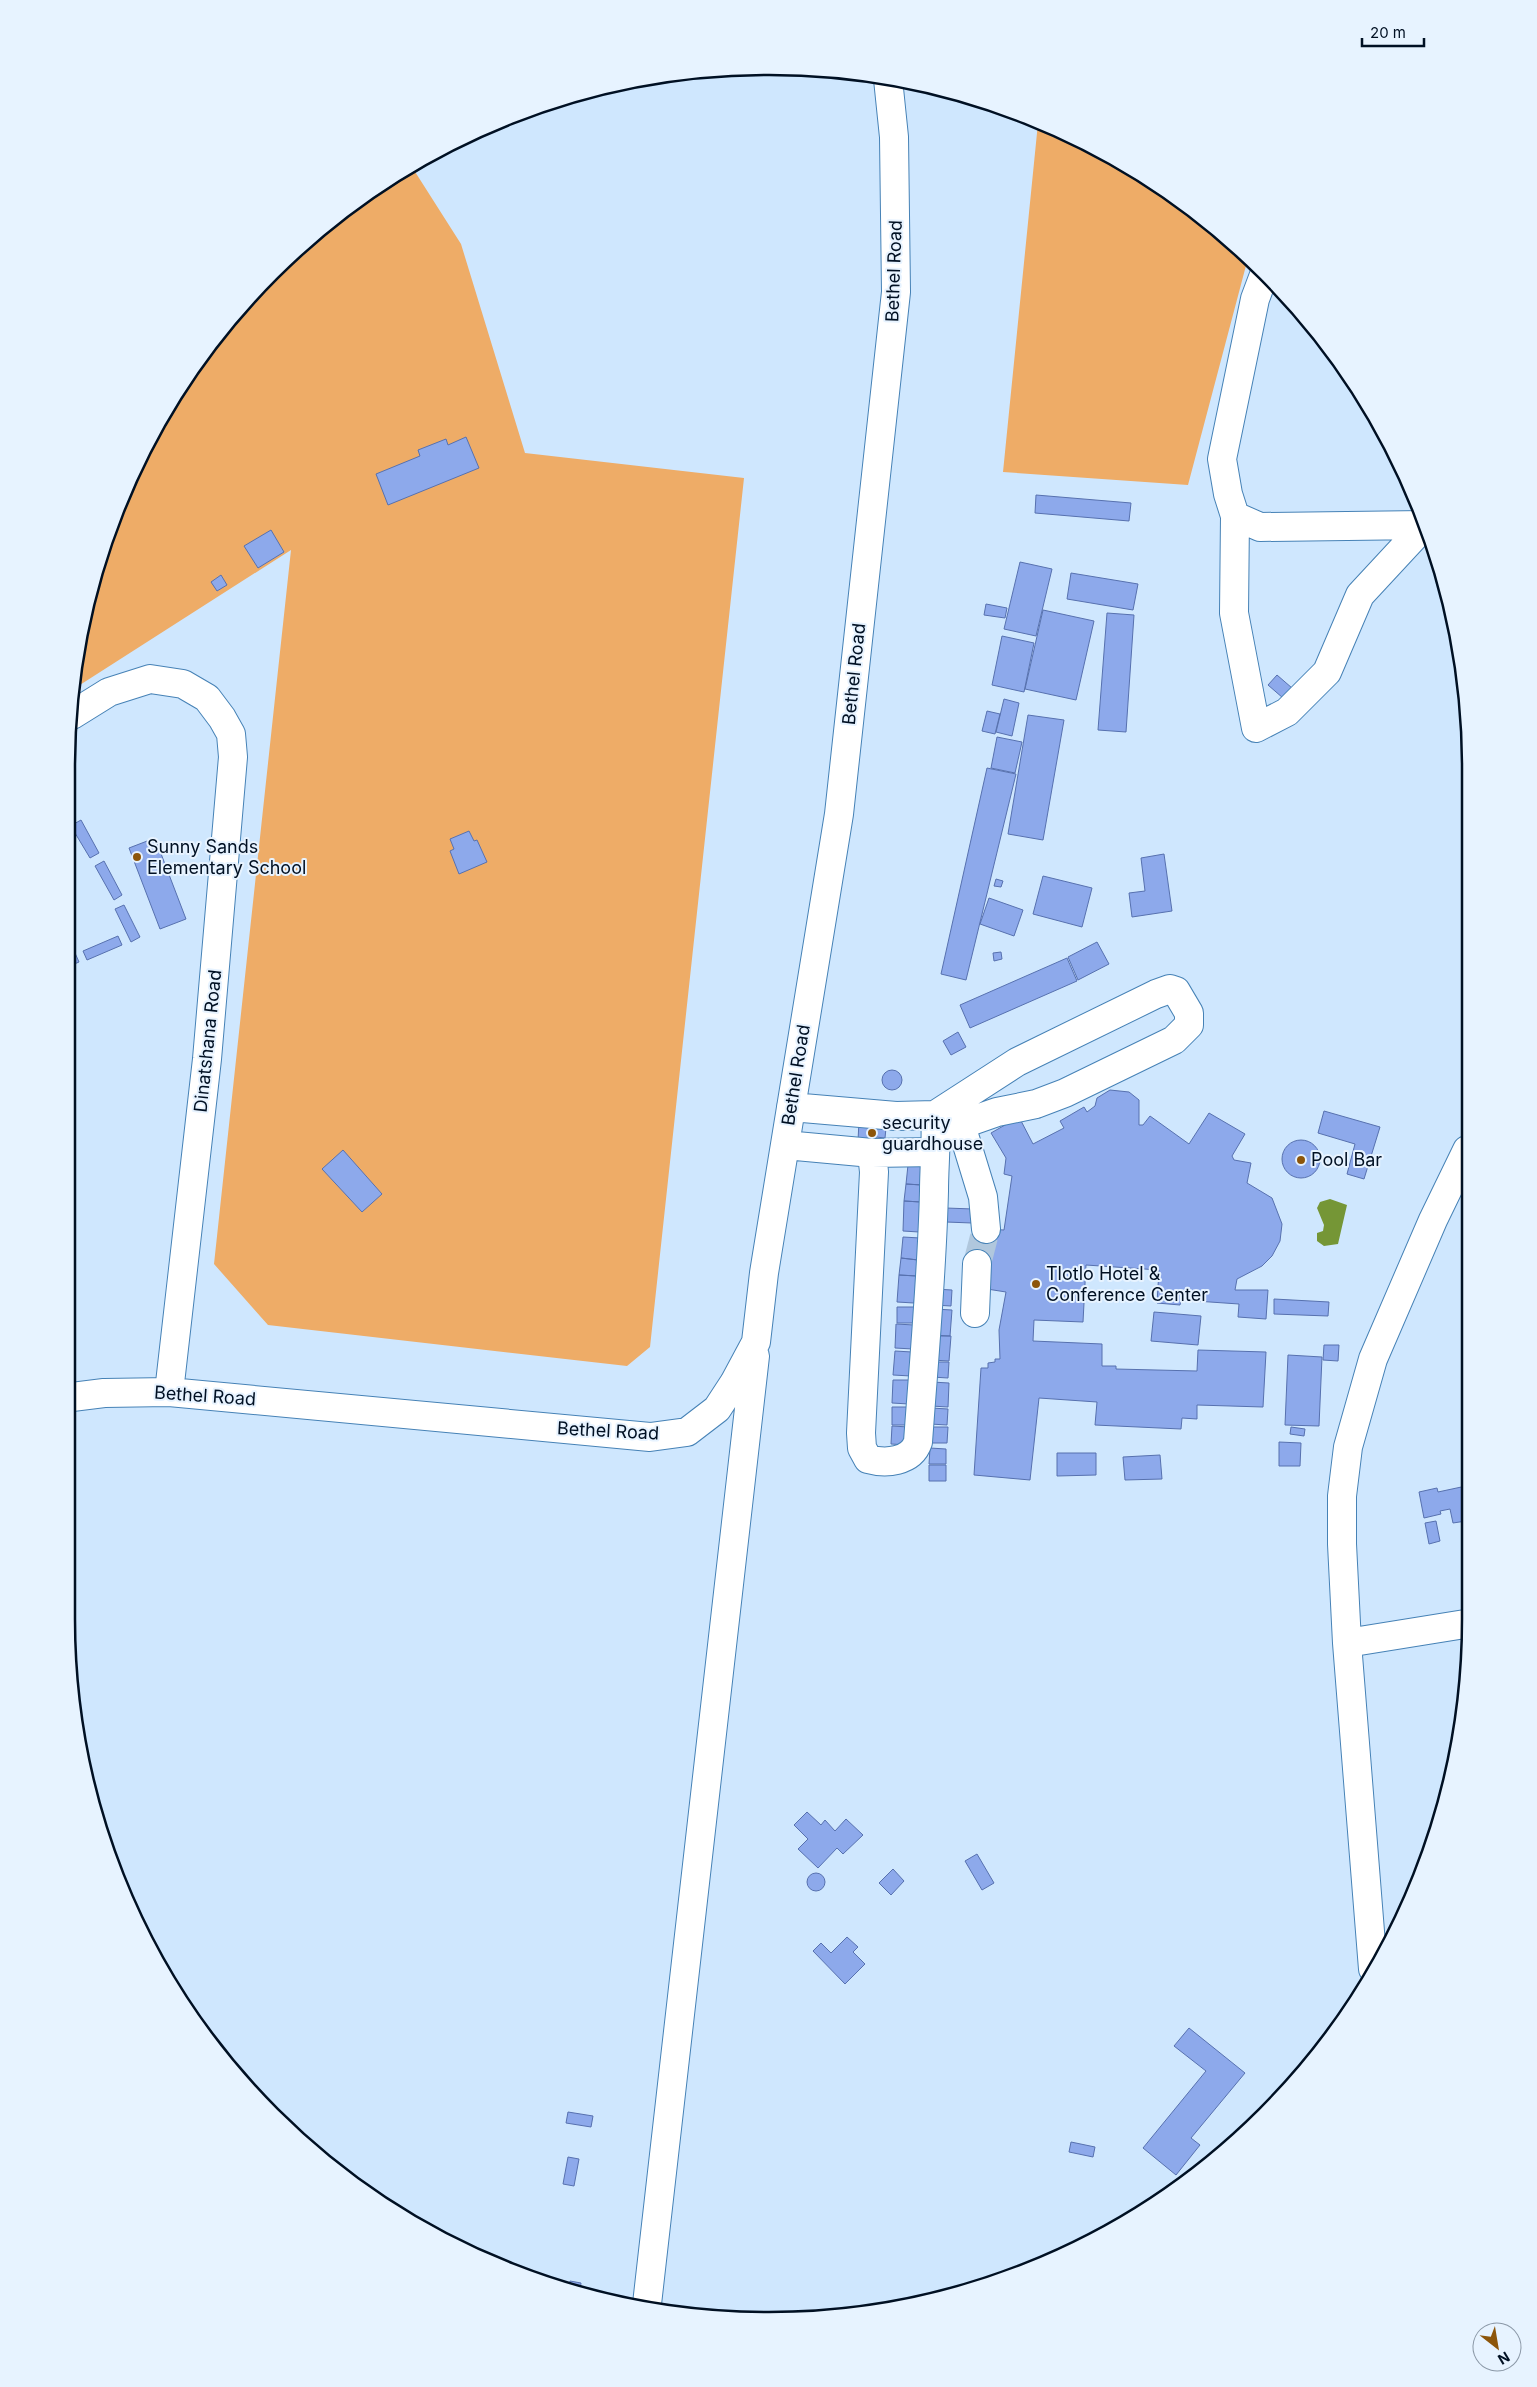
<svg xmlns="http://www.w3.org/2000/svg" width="1537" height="2387" font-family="Inter,sans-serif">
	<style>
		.green { fill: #eeac67 }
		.water { fill: #759636 }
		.building { fill: #8da9eb; stroke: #5771af }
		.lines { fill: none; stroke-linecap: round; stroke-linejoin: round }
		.minor-tunnel { stroke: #b0c7dd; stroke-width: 28; stroke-dasharray: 28 14; stroke-linecap: butt }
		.minor-casing { stroke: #4682b6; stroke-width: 30 }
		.minor { stroke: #fff; stroke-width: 28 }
		.poi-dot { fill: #8d560b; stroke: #e7f3ff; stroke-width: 2 }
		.labels { text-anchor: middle; stroke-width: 4; stroke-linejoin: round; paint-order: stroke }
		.street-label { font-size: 18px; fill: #001023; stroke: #e7f3ff }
		.poi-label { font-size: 18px; fill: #001023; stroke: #e7f3ff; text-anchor: start }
		.rim { fill: none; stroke: #001023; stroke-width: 2.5 }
	</style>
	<rect width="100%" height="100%" fill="#cfe7fe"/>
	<path class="green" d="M1038 123 1119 160 1231 240 1248 258 1188 485 1003 472Z
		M412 167 461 244 525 453 744 478 650 1347 627 1366 268 1325 214 1264 291 550 72 690V677L103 543 139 458 240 306 341 212Z"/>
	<path class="water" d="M1330 1199 1347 1205 1338 1244 1324 1246 1317 1241V1233L1323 1231 1324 1225 1317 1208 1320 1202Z"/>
	<path class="building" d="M291 258 294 263 271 278V277Z
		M466 437 479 468 388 505 376 474 420 456 418 450 446 439 448 445Z
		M1036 495 1131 503 1129 521 1035 513Z
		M271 530 284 552 258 568 244 546Z
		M1020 562 1052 569 1036 636 1004 629Z
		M1071 573 1138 584 1133 610 1067 599Z
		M221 575 227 585 217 591 211 582Z
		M986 604 1007 608 1005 618 984 615Z
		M1043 610 1094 621 1076 700 1025 689Z
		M1107 613 1134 615 1126 732 1098 730Z
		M1002 636 1034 643 1024 692 992 685Z
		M1277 675 1292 688 1283 698 1268 685Z
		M1004 699 1019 703 1012 736 996 732Z
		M987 711 1000 714 995 734 982 731Z
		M1028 715 1064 720 1043 840 1008 834Z
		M997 737 1022 742 1015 773 991 768Z
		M987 768 1016 774 966 980 941 974Z
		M81 820 99 853 90 858 72 828V825Z
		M469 831 474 841 477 840 487 862 459 874 450 851 454 849 450 839Z
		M155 838 186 919 160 929 129 848Z
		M1164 854 1172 911 1132 917 1129 893 1145 891 1141 858Z
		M104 861 122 895 114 900 95 866Z
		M1043 876 1092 888 1082 927 1033 914Z
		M996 879 1003 881 1001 887 994 886Z
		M989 898 1023 910 1014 936 980 924Z
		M124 905 140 937 131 942 115 909Z
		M118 936 122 945 87 960 83 951Z
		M1097 942 1109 964 1078 980 1068 957Z
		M1001 952 1002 959 994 961 993 953Z
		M75 953 79 962 72 965V954Z
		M1067 958 1077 981 970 1028 960 1005Z
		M958 1032 966 1047 951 1055 943 1041Z
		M882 1080a10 10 0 1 1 20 0a10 10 0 1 1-20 0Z
		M1110 1090 1129 1092 1139 1100V1125H1143L1150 1116 1189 1144 1209 1113 1245 1134 1232 1156 1234 1160 1251 1163 1247 1183 1272 1198 1282 1224 1280 1241 1272 1256 1262 1266 1237 1279 1235 1290H1268L1266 1319 1238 1317 1239 1304 1181 1300 1180 1305 1157 1303 1159 1270 1086 1265 1083 1322 1034 1320 1033 1341 1102 1344V1366H1116V1369L1197 1371 1198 1350 1266 1352 1263 1407 1197 1405V1419L1182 1418 1181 1429 1095 1425 1097 1402 1039 1398 1030 1480 974 1475 981 1368H988V1363L995 1362V1359H1000L999 1330 1006 1292 987 1289 969 1250 975 1234 986 1229 1004 1230 1012 1176 1004 1174 1006 1158 991 1133 1019 1117 1033 1144 1064 1128 1060 1121 1084 1107 1087 1112 1095 1106 1097 1098Z
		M1324 1111 1380 1127 1364 1179 1347 1174 1355 1144 1318 1133Z
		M859 1121 886 1128 885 1138 876 1137 875 1143 858 1141Z
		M1282 1159a19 19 0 1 1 38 0a19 19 0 1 1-38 0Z
		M343 1150 382 1194 362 1212 322 1169Z
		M908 1165 923 1167 922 1185 906 1184Z
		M906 1184 922 1185 921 1202 904 1201Z
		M904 1201 921 1202 919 1232 903 1231Z
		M946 1208 973 1209 972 1223 946 1222Z
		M903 1237 920 1238 918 1260 901 1258Z
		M901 1258 918 1260 917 1276 899 1275Z
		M899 1275 917 1276 914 1303 897 1302Z
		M935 1289 952 1290 951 1306 934 1305Z
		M1466 1294H1467V1327L1462 1326Z
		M1274 1299 1329 1302 1328 1316 1274 1314Z
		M897 1307H914V1323H897Z
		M934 1309 952 1310 950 1336 933 1335Z
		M1154 1312 1201 1316 1198 1345 1151 1341Z
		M896 1324 914 1325 913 1349 895 1348Z
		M933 1336H951L949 1361 932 1360Z
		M1324 1345H1339L1338 1361 1323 1360Z
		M895 1351 912 1352 911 1376 893 1375Z
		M1288 1355 1322 1357 1319 1426 1285 1425Z
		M932 1362H949L948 1378 932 1377Z
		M893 1380H911L909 1404 892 1403Z
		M932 1382 949 1383 948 1407 931 1406Z
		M892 1407H909L908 1425H892Z
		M931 1408 948 1409 947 1425 930 1424Z
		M892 1426 909 1427 908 1445 891 1444Z
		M931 1427H948L947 1443H930Z
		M1291 1427 1305 1429 1304 1436 1290 1434Z
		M1279 1442 1301 1443 1300 1466H1279Z
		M930 1448 946 1449V1464H929Z
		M1057 1453H1096V1475L1057 1476Z
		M1160 1455 1162 1479 1125 1480 1123 1457Z
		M929 1465H946V1481H929Z
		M1466 1486V1521L1453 1523 1450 1509 1440 1511 1441 1514 1424 1518 1419 1492 1437 1488 1438 1492Z
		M1436 1521 1440 1541 1429 1544 1425 1523Z
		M807 1812 821 1825 825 1820 835 1831 846 1819 863 1835 843 1854 837 1848 818 1868 798 1849 808 1839 794 1825Z
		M977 1854 994 1883 982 1890 965 1861Z
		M893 1869 904 1881 891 1895 879 1883Z
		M807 1882a9 9 0 1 1 18 0a9 9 0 1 1-18 0Z
		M847 1937 858 1947 853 1952 865 1964 845 1984 813 1951 821 1943 831 1953Z
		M1189 2028 1245 2073 1191 2138 1200 2145 1176 2175 1143 2148 1206 2071 1174 2046Z
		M568 2112 593 2116 591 2127 566 2123Z
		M1071 2142 1095 2147 1093 2157 1069 2152Z
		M568 2157 579 2159 574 2186 563 2184Z
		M570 2281 581 2283 580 2291 569 2289Z"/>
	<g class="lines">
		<path class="minor-tunnel" d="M977 1264 986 1229"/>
		<g class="minor-casing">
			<path id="minor" d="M1264 275 1255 299 1222 459 1228 494 1235 516 1234 613 1256 728 1287 712 1327 672 1360 595 1424 526
				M1235 516 1260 527 1424 525
				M72 715 109 692 150 679 183 684 207 698 222 718 231 734 233 757 207 1059 169 1392
				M935 1115 1017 1062 1156 994 1170 989 1176 991 1189 1013V1025L1174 1040 1065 1093 1036 1104 997 1112 937 1133
				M961 1125 983 1197 986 1229
				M785 1145 872 1153 874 1172 861 1433 862 1448 868 1459C886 1464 911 1462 918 1442 924 1358 932 1275 934 1191 934 1166 937 1140 935 1115L896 1116 791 1107
				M872 1153 934 1152
				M975 1313 977 1264
				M72 1397 104 1393 169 1392 650 1437 687 1432 717 1409 734 1383 756 1342 764 1273 839 814 896 292 894 137 888 79
				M1347 1643 1465 1624
				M1373 1969 1347 1643 1342 1544V1496L1348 1447 1373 1359 1433 1220 1467 1150
				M647 2304 755 1356"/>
		</g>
		<use href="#minor" class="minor"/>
	</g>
	<g class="poi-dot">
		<circle cx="137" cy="857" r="5"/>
		<circle cx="872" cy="1133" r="5"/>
		<circle cx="1301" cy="1160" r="5"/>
		<circle cx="1036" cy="1284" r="5"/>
	</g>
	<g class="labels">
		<g class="street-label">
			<text transform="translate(894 271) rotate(-88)" y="6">Bethel Road</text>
			<text transform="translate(854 674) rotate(-84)" y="6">Bethel Road</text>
			<text transform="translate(208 1041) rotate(-84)" y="6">Dinatshana Road</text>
			<text transform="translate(796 1075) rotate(-81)" y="6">Bethel Road</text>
			<text transform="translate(205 1396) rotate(4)" y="6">Bethel Road</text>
			<text transform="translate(608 1431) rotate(3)" y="6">Bethel Road</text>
		</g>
		<g class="poi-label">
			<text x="147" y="853">Sunny Sands<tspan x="147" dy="21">Elementary School</tspan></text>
			<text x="882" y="1129">security<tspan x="882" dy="21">guardhouse</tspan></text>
			<text x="1311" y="1166">Pool Bar</text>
			<text x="1046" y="1280">Tlotlo Hotel &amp;<tspan x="1046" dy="21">Conference Center</tspan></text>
		</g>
	</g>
	<path d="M0 0H1537V2387H0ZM768 75H769A693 693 0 0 1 1462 768V1619A693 693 0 0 1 769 2312H768A693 693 0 0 1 75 1619V768A693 693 0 0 1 768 75Z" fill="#e7f3ff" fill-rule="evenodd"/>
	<path class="rim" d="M768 75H769A693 693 0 0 1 1462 768V1619A693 693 0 0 1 769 2312H768A693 693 0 0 1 75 1619V768A693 693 0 0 1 768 75Z"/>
	<g transform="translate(1497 2347) rotate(149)"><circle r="24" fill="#e7f3ff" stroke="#8b98a7"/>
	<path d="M0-4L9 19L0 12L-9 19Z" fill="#8d560b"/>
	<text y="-8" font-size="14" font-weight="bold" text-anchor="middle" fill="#001023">N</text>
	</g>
	<path d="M1362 38v8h62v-8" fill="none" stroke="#001023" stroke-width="2.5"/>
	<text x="1370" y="38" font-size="15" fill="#001023" stroke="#e7f3ff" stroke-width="4" paint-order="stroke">20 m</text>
</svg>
